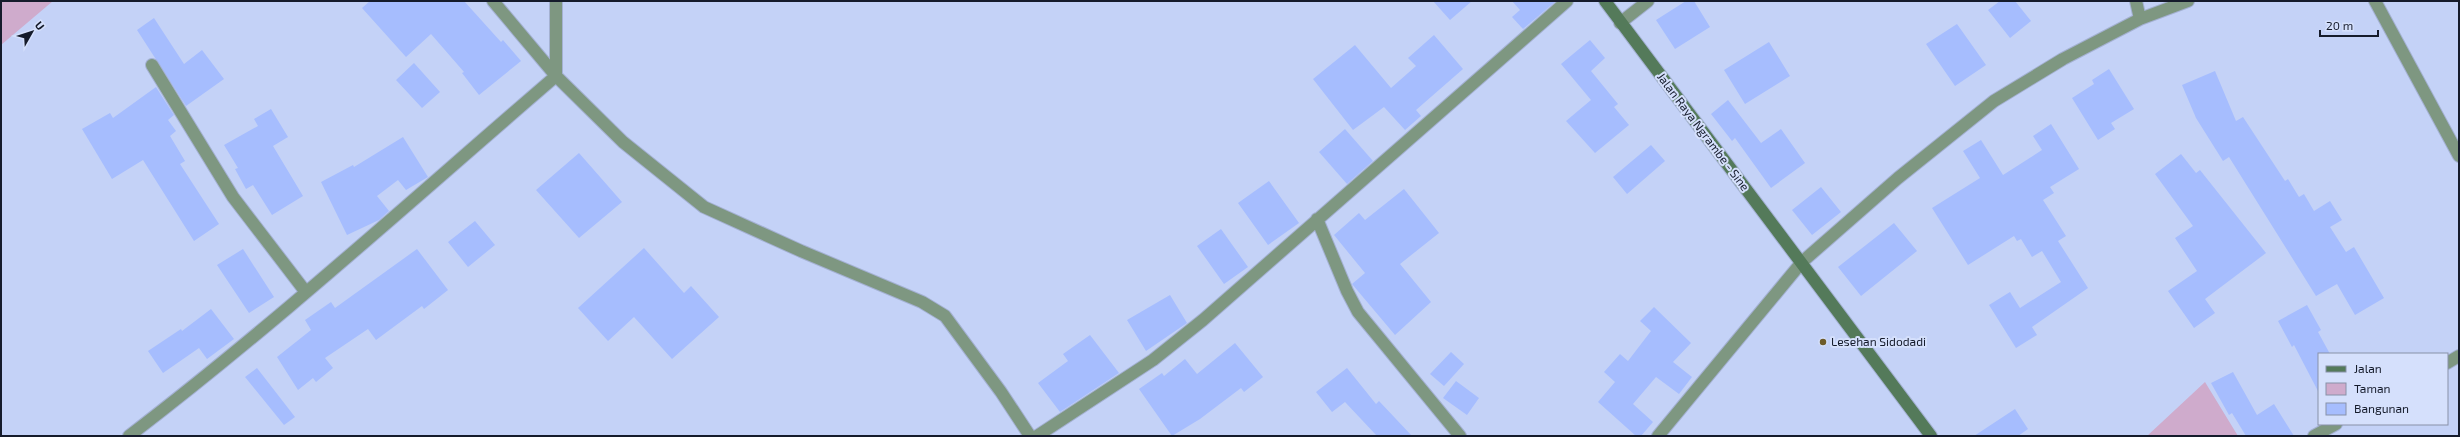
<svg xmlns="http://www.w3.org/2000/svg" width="2460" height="437" font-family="'Exo 2',sans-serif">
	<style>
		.green { fill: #cfabcc }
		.building { fill: #a6bdfe }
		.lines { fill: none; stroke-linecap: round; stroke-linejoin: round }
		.street-casing { stroke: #a4b1d2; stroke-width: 14 }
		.secondary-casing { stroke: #a4b1d2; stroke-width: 14 }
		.street { stroke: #7e9781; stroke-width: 12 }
		.secondary { stroke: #547a5a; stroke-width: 12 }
		.poi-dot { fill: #6d5b29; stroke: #d5e0fc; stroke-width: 1.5 }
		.labels { text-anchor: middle; stroke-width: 4; stroke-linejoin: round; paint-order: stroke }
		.street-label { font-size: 12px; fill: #151b2b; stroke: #d5e0fc }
		.poi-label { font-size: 12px; fill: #151b2b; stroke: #d5e0fc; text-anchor: start }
	</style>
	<rect width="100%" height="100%" fill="#c4d2f7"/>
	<path class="green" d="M1 1H53L1 45Z
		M2205 382 2238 436H2147Z"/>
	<path class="building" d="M370 1H464L501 42 503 40 521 61 479 95 462 73 464 72 431 34 406 57 362 8Z
		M1433 1H1472L1450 20Z
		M1512 1H1556L1523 29 1512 17 1520 10Z
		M1686 1H1694L1710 27 1675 49 1656 20Z
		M2000 1H2015L2031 21 2010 38 1988 10Z
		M154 18 184 64 202 50 224 79 186 106 137 30Z
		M1957 24 1986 65 1955 86 1926 44Z
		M1434 35 1463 69 1416 110 1421 116 1405 130 1384 107 1353 130 1313 79 1355 45 1391 88 1416 66 1408 58Z
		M1590 40 1605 58 1591 71 1618 104 1614 107 1629 125 1595 153 1566 121 1591 100 1561 64Z
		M1769 42 1790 76 1745 104 1724 70Z
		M414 63 440 92 422 108 396 80Z
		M2109 69 2134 109 2111 123 2115 129 2098 140 2072 98 2094 84 2092 80Z
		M2215 71 2236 121 2243 117 2285 181 2288 179 2299 197 2304 194 2314 211 2330 201 2342 220 2330 227 2346 252 2354 247 2384 298 2355 315 2337 284 2316 296 2229 157 2223 161 2196 118 2182 85Z
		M156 87 174 115 168 120 176 131 170 136 185 161 180 164 219 224 194 241 143 160 112 179 82 129 110 113 113 118Z
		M1728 100 1761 143 1781 129 1805 163 1771 188 1735 138 1732 141 1711 114Z
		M271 109 288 137 273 146 303 196 272 215 253 185 246 189 235 169 238 168 224 145 258 126 254 119Z
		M2051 124 2079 169 2050 187 2054 193 2043 200 2066 236 2058 241 2088 288 2032 327 2037 335 2016 348 1989 305 2010 292 2020 308 2061 282 2042 251 2032 257 2021 239 2017 241 2014 236 1968 265 1932 208 1980 178 1963 151 1981 140 2003 175 2042 150 2033 136Z
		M1345 129 1373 161 1347 184 1319 152Z
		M403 137 428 177 406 190 398 180 377 196 389 211 379 220 347 235 321 182 353 165 354 167Z
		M1651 145 1665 161 1627 194 1613 177Z
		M579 153 622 202 579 238 536 190Z
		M2181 154 2196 173 2200 170 2266 253 2205 299 2215 313 2194 328 2168 291 2197 271 2175 238 2193 226 2155 174Z
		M1269 181 1299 223 1268 245 1238 203Z
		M1821 187 1841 212 1812 235 1792 210Z
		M1404 189 1439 233 1400 264 1431 302 1395 335 1352 284 1365 273 1334 235 1359 213 1365 220Z
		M475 221 495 245 468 267 448 242Z
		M1894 223 1917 251 1861 296 1838 267Z
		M1221 229 1248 267 1224 284 1197 246Z
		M644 248 684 293 691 286 719 317 672 359 634 317 608 341 578 308Z
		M243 249 274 297 249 313 217 265Z
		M417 249 448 290 424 309 422 306 376 340 368 329 325 358 333 368 316 382 313 378 298 390 277 357 311 330 305 320 331 302 335 308Z
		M1170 295 1187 323 1146 351 1127 320Z
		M2307 305 2321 330 2318 332 2330 354H2319V393L2294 345 2292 347 2278 321Z
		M1654 307 1691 343 1673 362 1692 377 1679 394 1656 377 1633 404 1653 422 1641 436H1636L1598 402 1615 382 1604 372 1620 354 1628 361 1651 331 1640 321Z
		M211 309 234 339 207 359 199 348 163 373 148 351 181 329 182 331Z
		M1090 335 1119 373 1060 412 1038 383 1068 361 1063 354Z
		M1235 343 1263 377 1244 392 1241 388 1200 419 1172 436 1139 389 1162 373 1164 376 1185 359 1197 374Z
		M1451 352 1464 364 1444 386 1430 374Z
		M257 368 295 417 284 425 245 377Z
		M1347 368 1376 404 1379 401 1412 436H1377L1345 402 1332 412 1316 392Z
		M2233 372 2257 415 2274 404 2294 436H2246L2232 413 2229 415 2211 383Z
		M1456 381 1479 398 1467 415 1443 398Z
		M2015 409 2028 429 2018 436H1974Z"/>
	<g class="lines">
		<g class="street-casing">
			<path id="street" d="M493 1 556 76 623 142 704 207 801 251 922 302 945 316 1001 392 1030 436
				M2136 1 2140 19
				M2375 1 2459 156
				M1620 23 1648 1
				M152 65 233 197 305 291
				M1317 219 1347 291 1358 312 1460 436
				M2447 363 2459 356
				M129 436C277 323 415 197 556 76V1
				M1037 436 1153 360 1203 320 1567 1
				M1658 436 1802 262 1898 178 1994 101 2063 59 2140 19 2188 1
				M2314 436 2336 424"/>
		</g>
		<g class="secondary-casing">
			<path id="secondary" d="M1605 1 1931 436"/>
		</g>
		<use href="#street" class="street"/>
		<use href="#secondary" class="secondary"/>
	</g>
	<circle class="poi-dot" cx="1823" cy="342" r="4"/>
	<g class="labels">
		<g class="street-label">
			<text transform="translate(1703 132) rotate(53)" y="4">Jalan Raya Ngrambe - Sine</text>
		</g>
		<g class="poi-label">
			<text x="1831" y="346">Lesehan Sidodadi</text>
		</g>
	</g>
	<rect width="2460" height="437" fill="none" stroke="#151b2b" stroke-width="4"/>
	<rect x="2318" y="353" width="130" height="72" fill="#d5e0fc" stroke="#8891a8"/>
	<rect x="2326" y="366" width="20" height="6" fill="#547a5a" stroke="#8891a8"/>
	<text x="2354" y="373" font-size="12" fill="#151b2b">Jalan</text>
	<rect x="2326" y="383" width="20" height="12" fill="#cfabcc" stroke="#8891a8"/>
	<text x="2354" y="393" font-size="12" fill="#151b2b">Taman</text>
	<rect x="2326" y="403" width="20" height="12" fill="#a6bdfe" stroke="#8891a8"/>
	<text x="2354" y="413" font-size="12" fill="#151b2b">Bangunan</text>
	<g transform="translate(32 32) rotate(51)" stroke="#d5e0fc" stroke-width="3" paint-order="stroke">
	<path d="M0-3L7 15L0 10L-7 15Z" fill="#151b2b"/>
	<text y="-6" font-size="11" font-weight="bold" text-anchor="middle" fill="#151b2b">U</text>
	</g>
	<path d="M2320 30v6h58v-6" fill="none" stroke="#151b2b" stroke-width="2"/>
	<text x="2326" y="30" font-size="12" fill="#151b2b" stroke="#d5e0fc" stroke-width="3" paint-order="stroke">20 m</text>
</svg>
